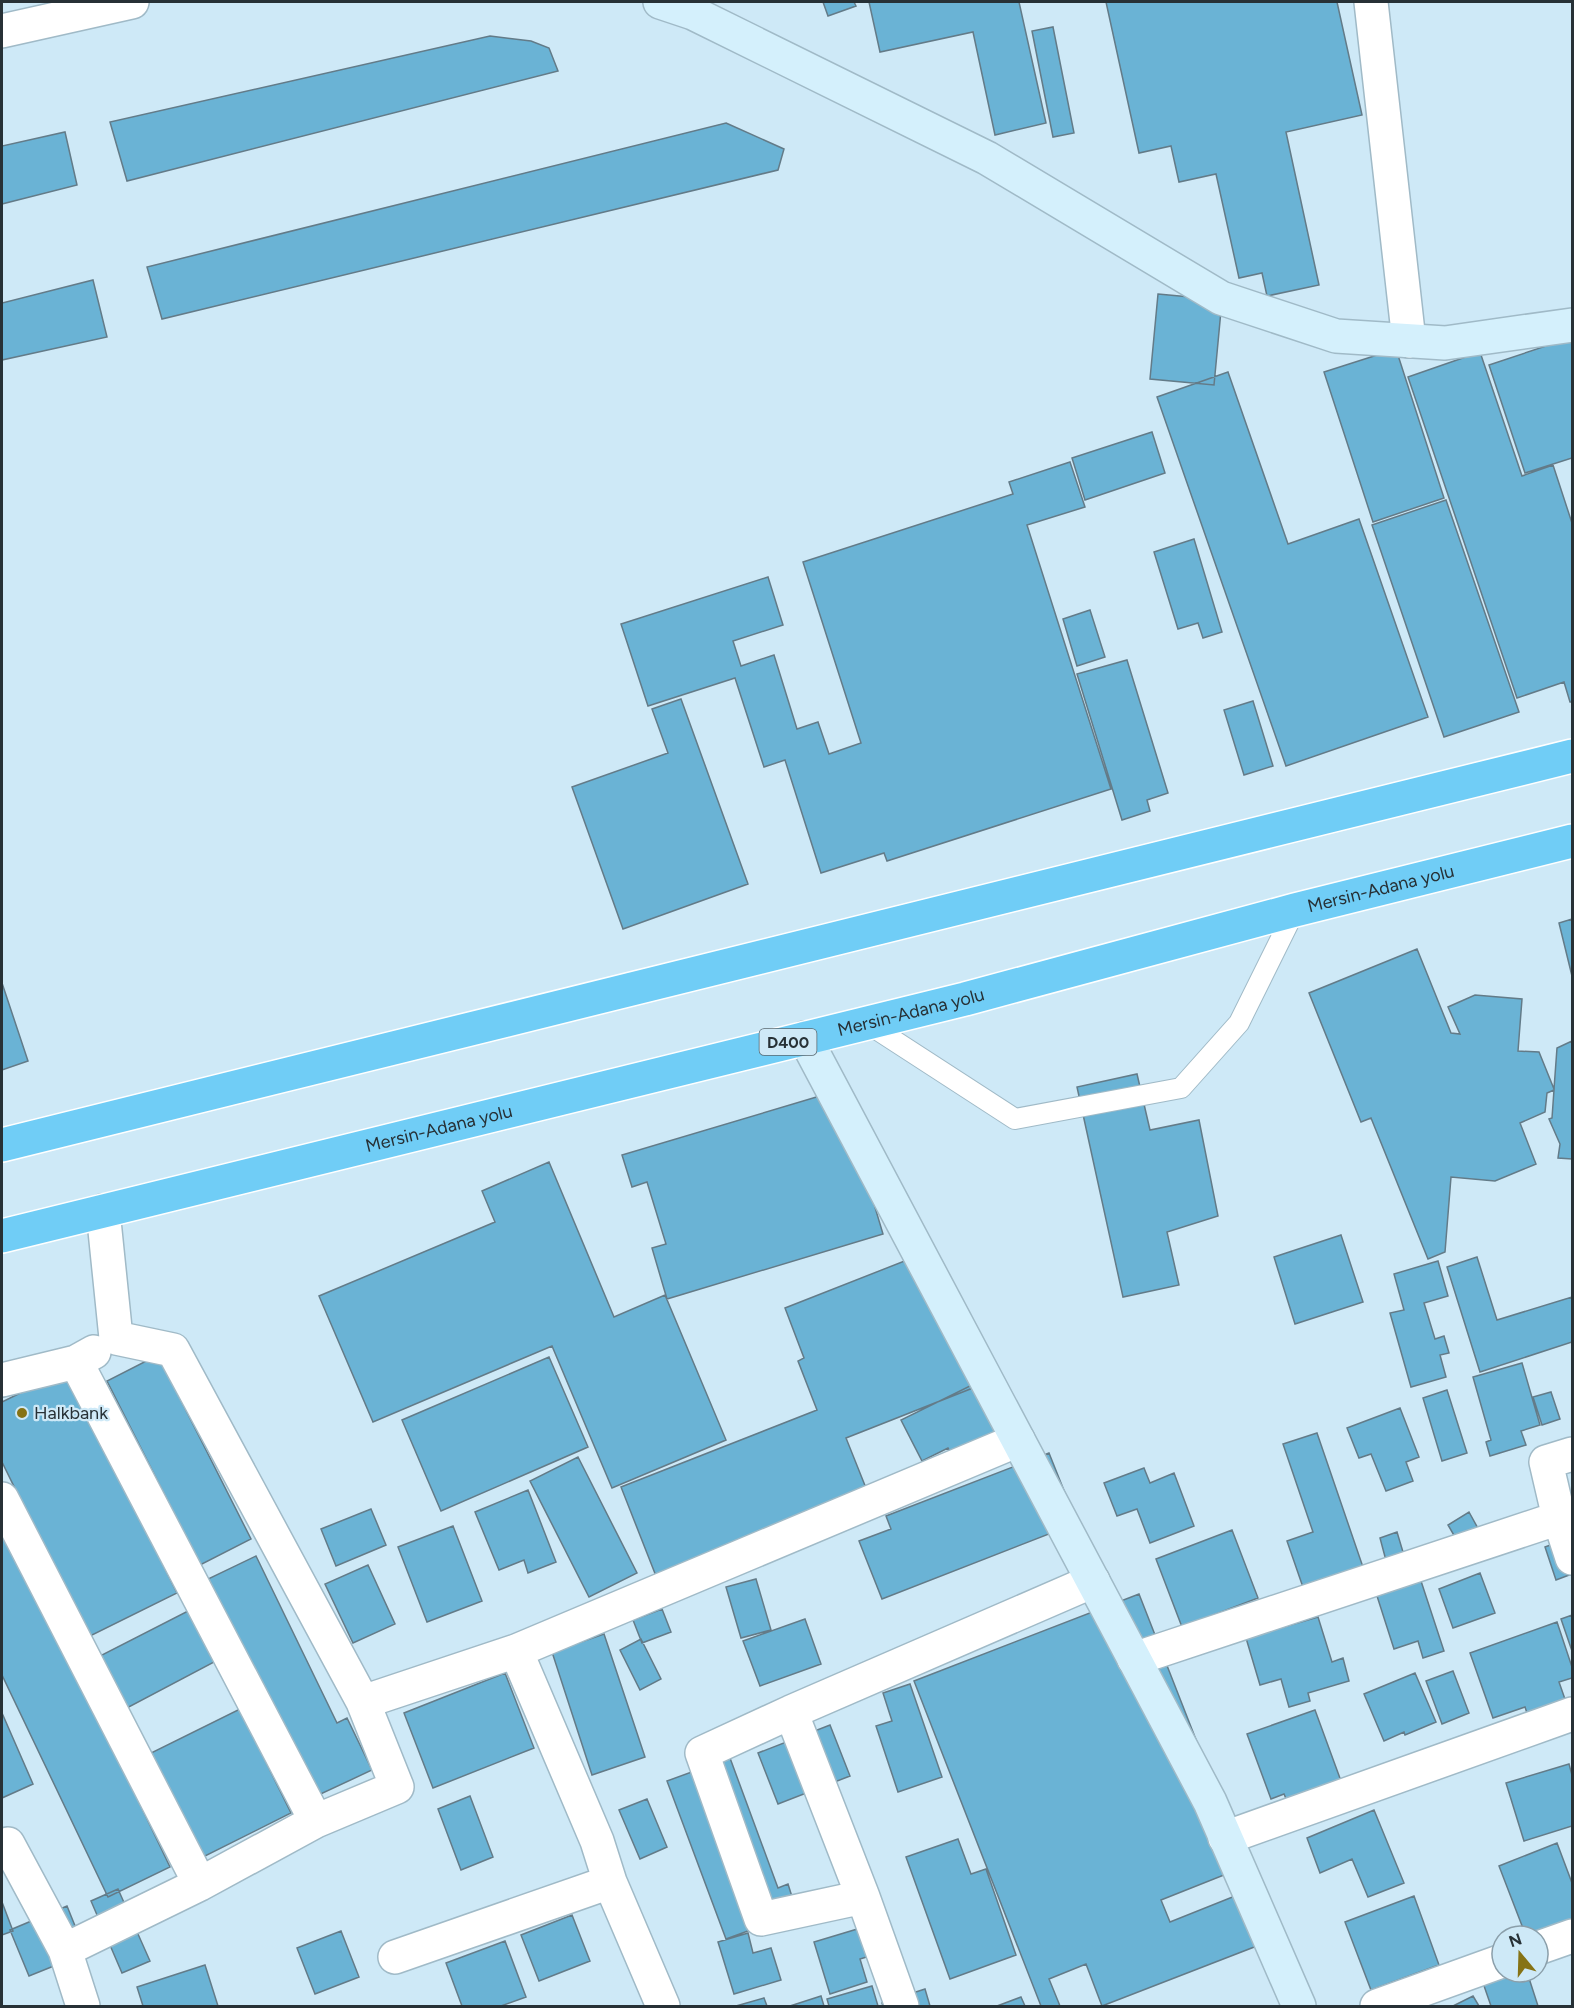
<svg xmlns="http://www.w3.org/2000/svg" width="1574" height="2008" font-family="Figtree,sans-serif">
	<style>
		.building { fill: #6ab3d5; stroke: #637b88; stroke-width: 1.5 }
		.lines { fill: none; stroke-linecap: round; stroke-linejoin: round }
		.lane-casing { stroke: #a0bac7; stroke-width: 22 }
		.street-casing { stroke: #a0bac7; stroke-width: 36 }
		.secondary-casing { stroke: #a0bac7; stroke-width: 36 }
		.highway-casing { stroke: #fff; stroke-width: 36 }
		.lane { stroke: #fff; stroke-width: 20 }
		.street { stroke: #fff; stroke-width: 33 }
		.secondary { stroke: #d4f0fc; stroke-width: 33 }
		.highway { stroke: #70cdf6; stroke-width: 33 }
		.poi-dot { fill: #867315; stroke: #cee9f7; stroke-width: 2 }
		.labels { text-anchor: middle; stroke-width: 4.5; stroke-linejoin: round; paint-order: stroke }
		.shield { fill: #cee9f7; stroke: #596870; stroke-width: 1.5 }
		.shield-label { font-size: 16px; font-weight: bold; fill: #273136 }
		.street-label { font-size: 18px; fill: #273136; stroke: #cee9f7 }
		.poi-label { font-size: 18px; fill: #273136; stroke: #cee9f7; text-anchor: start }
	</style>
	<rect width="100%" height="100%" fill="#cee9f7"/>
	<path class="building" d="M823 2H854L856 6 828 16Z
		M869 2H1019L1046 123 995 135 973 32 880 52Z
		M1106 2H1337L1362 115 1286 132 1319 285 1267 296 1262 273 1239 278 1216 174 1179 182 1171 146 1139 153Z
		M1053 27 1074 133 1053 137 1032 31Z
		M490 36 531 41 549 48 558 71 127 181 110 122Z
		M726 123 784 149 778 170 162 319 147 267Z
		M65 132 77 185 2 204V146Z
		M93 280 107 337 2 360V303Z
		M1158 294 1222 300 1214 385 1150 379Z
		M1570 338 1572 344V458L1525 473 1489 365Z
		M1396 349 1444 498 1373 522 1324 372Z
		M1480 352 1522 476 1553 465 1572 523V702H1570L1564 682 1517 698 1408 377Z
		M1228 372 1288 544 1359 519 1428 717 1286 766 1157 397Z
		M1152 432 1165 473 1085 500 1072 458Z
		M1070 462 1085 507 1027 525 1111 789 887 861 884 853 821 873 785 760 764 767 735 678 648 706 621 624 768 577 783 625 733 641 741 666 774 655 797 729 818 722 829 754 861 743 803 562 1013 494 1009 482Z
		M1446 500 1519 712 1444 737 1372 525Z
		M1194 539 1222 632 1203 638 1198 623 1178 629 1154 552Z
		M1090 610 1105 657 1077 666 1063 619Z
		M1127 660 1168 793 1147 800 1150 811 1122 820 1077 674Z
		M681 699 748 884 623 929 572 787 668 753 652 709Z
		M1253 701 1273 766 1244 775 1224 710Z
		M1572 919V976L1559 923Z
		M1417 949 1451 1033 1460 1034 1448 1007 1475 995 1522 999 1518 1051 1539 1052 1554 1089 1557 1048 1572 1041V1159L1558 1158 1560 1144 1549 1119 1552 1118 1554 1090 1547 1093 1545 1112 1520 1123 1536 1164 1495 1181 1451 1177 1445 1252 1428 1259 1371 1118 1361 1122 1309 993Z
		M2 983 28 1061 2 1070Z
		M1137 1074 1150 1130 1199 1120 1218 1216 1167 1232 1179 1285 1123 1297 1077 1087Z
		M840 1090 883 1234 667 1299 652 1248 666 1244 647 1182 632 1187 622 1155Z
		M549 1162 614 1317 665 1295 726 1440 612 1488 552 1346 373 1422 319 1296 495 1222 482 1191Z
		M1341 1235 1363 1302 1295 1324 1274 1257Z
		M930 1251 983 1384 846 1438 868 1493 656 1576 621 1487 817 1410 798 1361 804 1358 785 1308Z
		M1477 1257 1497 1320 1572 1297V1342L1480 1372 1447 1267Z
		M1438 1261 1448 1296 1424 1303 1435 1339 1444 1336 1449 1353 1440 1355 1446 1377 1411 1387 1390 1313 1404 1310 1394 1274Z
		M158 1355 251 1539 200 1565 107 1381Z
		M549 1357 588 1447 441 1511 402 1420Z
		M1522 1363 1540 1425 1521 1431 1526 1445 1490 1456 1486 1442 1491 1440 1473 1377Z
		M67 1370 177 1593 88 1637 2 1462V1402Z
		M974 1384 1000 1434 953 1457 948 1448 922 1461 901 1420Z
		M1447 1390 1467 1453 1442 1461 1423 1398Z
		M1551 1392 1560 1419 1542 1425 1533 1397Z
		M1400 1408 1419 1457 1406 1462 1413 1481 1386 1491 1371 1454 1359 1458 1347 1428Z
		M1317 1433 1365 1573 1305 1593 1287 1541 1313 1532 1283 1444Z
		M1049 1453 1077 1523 882 1599 859 1541 891 1529 886 1516Z
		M578 1457 637 1573 589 1597 530 1481Z
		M1144 1468 1150 1483 1174 1473 1194 1526 1150 1543 1137 1509 1117 1516 1104 1483Z
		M528 1490 556 1562 528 1573 524 1560 499 1570 475 1512Z
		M371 1509 386 1545 336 1566 321 1529Z
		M1469 1512 1480 1532 1459 1544 1448 1525Z
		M4 1519 170 1867 108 1897 2 1675V1520Z
		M453 1526 482 1601 427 1622 398 1547Z
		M1232 1530 1258 1598 1182 1627 1156 1559Z
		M1397 1532 1406 1562 1388 1568 1380 1538Z
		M1572 1537V1574L1556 1580 1545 1547Z
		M256 1556 337 1723 347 1718 372 1770 312 1798 208 1579Z
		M368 1565 395 1624 353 1643 325 1584Z
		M1480 1573 1495 1613 1453 1628 1439 1589Z
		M756 1579 771 1630 741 1638 726 1587Z
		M1421 1581 1444 1651 1423 1658 1418 1641 1394 1649 1377 1596Z
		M1139 1594 1229 1824V1873L1161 1900 1170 1922 1255 1888 1275 1939 1102 2006 1086 1964 1049 1979 1060 2006H1041L914 1681Z
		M662 1609 671 1632 642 1643 633 1620Z
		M190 1610 216 1661 125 1709 98 1657Z
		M1572 1615V1651L1561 1619Z
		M1318 1617 1332 1662 1343 1658 1349 1681 1308 1693 1310 1701 1289 1707 1281 1679 1260 1685 1246 1638Z
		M805 1619 821 1664 760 1686 743 1641Z
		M1557 1622 1572 1667V1678L1559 1682 1566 1702 1528 1716 1525 1707 1493 1718 1470 1653Z
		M604 1634 645 1757 592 1775 552 1652Z
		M641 1639 661 1679 640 1690 620 1650Z
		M1453 1671 1469 1713 1442 1724 1426 1681Z
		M505 1673 534 1748 433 1788 404 1713Z
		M1415 1673 1436 1722 1405 1735 1404 1732 1384 1741 1364 1694Z
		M910 1684 942 1777 898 1792 876 1726 892 1721 883 1693Z
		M240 1709 291 1813 199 1859 147 1755Z
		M1315 1710 1341 1781 1287 1801 1284 1794 1271 1799 1247 1734Z
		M2 1713 33 1784 2 1798Z
		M830 1725 850 1776 778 1804 758 1753Z
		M730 1758 778 1888 788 1884 794 1903 813 1907 726 1939 667 1781Z
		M1569 1764 1572 1775V1826L1524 1841 1506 1783Z
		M470 1796 493 1857 461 1870 438 1809Z
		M647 1799 667 1847 640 1859 619 1810Z
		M1374 1810 1404 1883 1368 1897 1352 1859 1320 1873 1307 1838Z
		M958 1839 971 1874 986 1869 1016 1955 950 1979 906 1857Z
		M1557 1843 1572 1883V1920L1526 1936 1499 1866Z
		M118 1889 150 1961 122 1973 91 1901Z
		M1414 1896 1439 1965 1371 1990 1345 1922Z
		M2 1902 13 1931 2 1935Z
		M67 1906 86 1953 29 1976 10 1930Z
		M572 1915 590 1961 539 1981 521 1935Z
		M864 1927 873 1955 860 1959 867 1982 830 1994 814 1942Z
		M341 1931 359 1977 315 1994 297 1948Z
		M748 1933 753 1953 771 1948 781 1980 734 1994 718 1942Z
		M505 1941 526 1997 501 2006H462L446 1963Z
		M205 1965 218 2006H143L137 1987Z
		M1507 1972H1527L1538 2006H1491L1482 1980Z
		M872 1986 878 2006H829L827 1999Z
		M925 1989 930 2006H883L882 2003Z
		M821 1996 824 2006H790Z
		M1473 1996 1479 2006H1453Z
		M1021 1997 1025 2006H997Z
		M764 1998 767 2006H736Z"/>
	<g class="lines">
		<g class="lane-casing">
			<path id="lane" d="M867 1023 1015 1119 1181 1088 1239 1023 1295 910"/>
		</g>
		<g class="street-casing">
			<path id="street" d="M1371 2 1409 341
				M2 31 132 2
				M76 1362 316 1821
				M2 1380 76 1362 94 1352
				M2 1499 200 1884
				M1559 1518 1546 1462 1572 1454
				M516 1651 597 1841 610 1882 663 2006
				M1134 1659 1559 1518 1572 1558
				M363 1702 516 1651 1018 1440
				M791 1712 702 1753 761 1919 863 1897
				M1225 1838 1572 1714
				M2 1847 8 1844 65 1950 83 2006
				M1538 1948 1572 1936
				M65 1950 200 1884 316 1821 397 1787 363 1702 173 1350 116 1338 103 1211
				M395 1957 610 1882
				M902 2006 863 1897 791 1712 1093 1581
				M1377 2006 1502 1961"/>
		</g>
		<g class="secondary-casing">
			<path id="secondary" d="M660 2 693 13 987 158 1221 298 1336 336 1445 343 1572 325
				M805 1038 1210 1802 1299 2006"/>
		</g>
		<g class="highway-casing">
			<g id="highway">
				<path d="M2 1145 1572 756"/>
				<path id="s1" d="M2 1236 965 999 1295 910 1572 841"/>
			</g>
		</g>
		<use href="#lane" class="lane"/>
		<use href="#street" class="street"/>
		<use href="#secondary" class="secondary"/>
		<use href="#highway" class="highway"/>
	</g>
	<circle class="poi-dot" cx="22" cy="1413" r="6"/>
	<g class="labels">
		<rect class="shield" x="759.5" y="1029" width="57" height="26" rx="4.5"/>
		<g class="shield-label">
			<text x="788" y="1048">D400</text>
		</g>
		<g class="street-label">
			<text dy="6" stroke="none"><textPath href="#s1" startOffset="1422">Mersin-Adana yolu</textPath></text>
			<text dy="6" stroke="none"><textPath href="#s1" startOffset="936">Mersin-Adana yolu</textPath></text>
			<text dy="6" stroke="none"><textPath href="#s1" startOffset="450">Mersin-Adana yolu</textPath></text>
		</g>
		<g class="poi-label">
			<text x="34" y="1419">Halkbank</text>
		</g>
	</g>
	<rect width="1574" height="2008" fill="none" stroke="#273136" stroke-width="6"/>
	<g transform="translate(1520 1954) rotate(341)"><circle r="28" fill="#cee9f7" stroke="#8b9faa" stroke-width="1.5"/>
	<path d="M0-4.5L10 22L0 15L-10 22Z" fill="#867315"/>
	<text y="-9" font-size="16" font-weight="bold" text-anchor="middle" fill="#273136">N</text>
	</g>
</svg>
